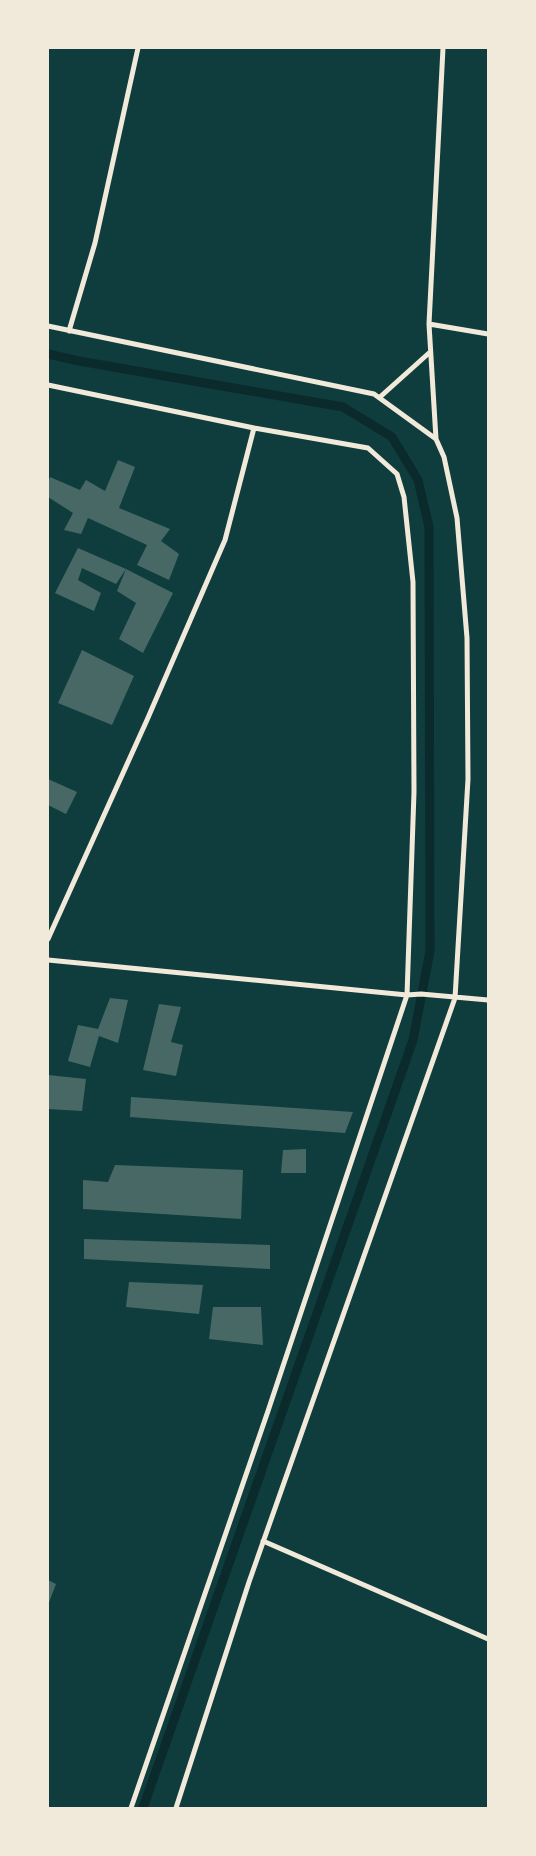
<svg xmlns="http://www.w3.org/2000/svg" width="536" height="1856" font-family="Ubuntu,sans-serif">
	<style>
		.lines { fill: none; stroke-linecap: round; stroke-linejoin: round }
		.stream { stroke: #0a2a2b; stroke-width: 9 }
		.building { fill: #486865 }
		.minor { stroke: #f1e9da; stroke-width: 5 }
	</style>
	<rect width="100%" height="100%" fill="#0f3d3e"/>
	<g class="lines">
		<path class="stream" d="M48 354 79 361 343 407 392 437 418 480 429 527 430 951 413 1040 143 1808"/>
	</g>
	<path class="building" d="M118 460 135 467 119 508 170 529 161 541 179 554 169 580 137 565 147 545 88 518 81 534 64 530 73 513 48 497V483L50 477 80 490 86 480 105 491Z
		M78 548 126 569 116 584 82 568 78 580 101 593 94 611 55 593Z
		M126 569 173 593 143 653 119 639 136 603 117 591Z
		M82 650 134 676 112 725 58 703Z
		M48 779 77 792 66 814 48 805Z
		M110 998 128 1000 118 1043 99 1036 90 1067 68 1061 78 1025 98 1029Z
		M159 1004 181 1007 171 1042 183 1045 176 1076 143 1070Z
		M48 1075 86 1079 82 1111 48 1109Z
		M131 1097 353 1112 345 1133 130 1117Z
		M306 1149V1173H281L283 1150Z
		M115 1165 243 1170 241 1219 83 1209V1180L108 1182Z
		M84 1239 270 1245V1269L84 1259Z
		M129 1282 203 1285 199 1314 126 1307Z
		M213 1307H261L263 1345 209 1339Z
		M48 1580 56 1584 48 1605Z"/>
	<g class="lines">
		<path class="minor" d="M429 324 488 334
			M48 326 374 394 436 439
			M69 331 95 243 138 48
			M48 385 254 428 368 448 397 474 404 497 413 582 414 792 407 995 268 1411 131 1808
			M380 397 429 353
			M48 939 147 720 225 540 254 428
			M48 960 407 995 421 994 488 1000
			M263 1541 488 1639
			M176 1808 249 1582 455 998 468 779 467 638 457 518 444 457 436 439 429 324 443 48"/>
	</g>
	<rect width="536" height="1856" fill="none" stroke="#f1e9da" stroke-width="98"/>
</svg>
